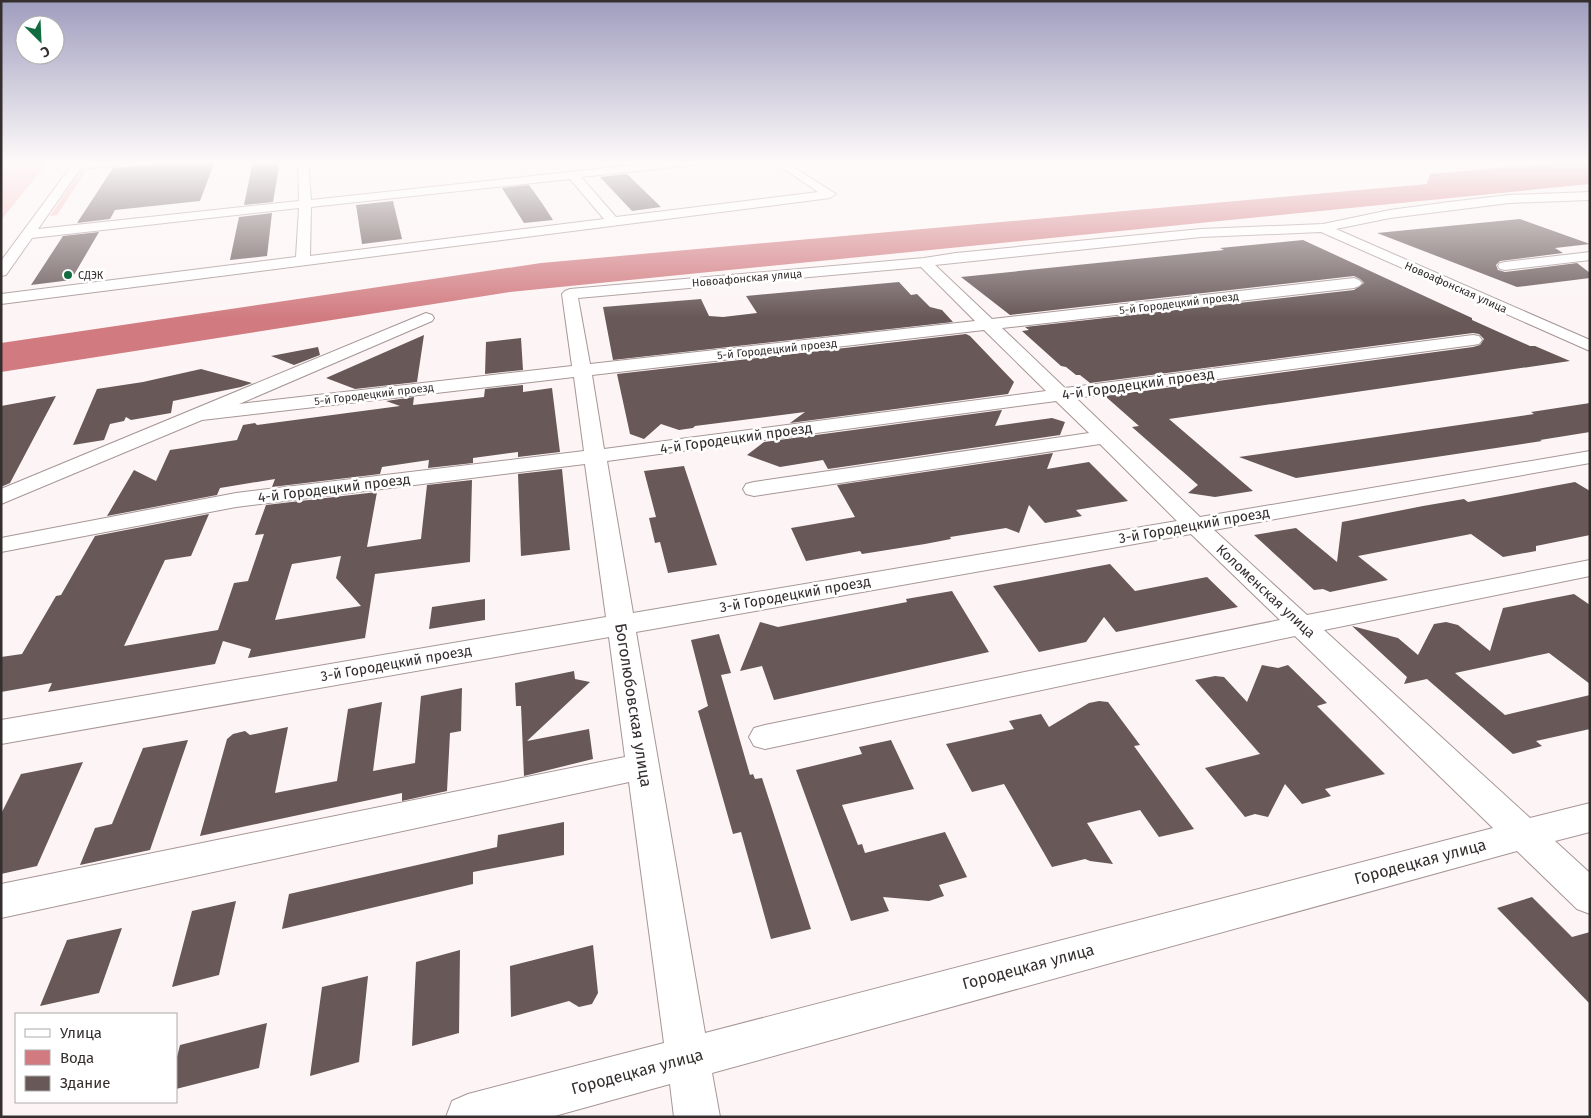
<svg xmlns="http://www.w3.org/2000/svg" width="1591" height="1118" font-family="'Fira Sans',sans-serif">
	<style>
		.green { fill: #f7c1c2 }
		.water { fill: #d17b80 }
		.building { fill: #685858; fill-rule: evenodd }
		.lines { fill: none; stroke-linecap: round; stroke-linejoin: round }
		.minor-casing { stroke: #a79696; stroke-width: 2 }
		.minor { fill: #fff; fill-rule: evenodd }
		.poi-dot { fill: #126c3f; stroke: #fff; stroke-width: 2 }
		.labels { text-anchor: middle; stroke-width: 5; stroke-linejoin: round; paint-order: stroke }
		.far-poi-label { font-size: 11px; fill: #352e2e; stroke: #fff; text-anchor: start }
		.far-street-label { font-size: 11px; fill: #352e2e; stroke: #fff }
		.street-label { font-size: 14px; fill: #352e2e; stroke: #fff }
		.near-street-label { font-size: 16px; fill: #352e2e; stroke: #fff }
	</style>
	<rect width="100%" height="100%" fill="#fdf5f5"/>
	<path class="green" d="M1 161H49L1 220Z
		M82 168H88L57 215 50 216Z"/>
	<path class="water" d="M1574 161H1590V184L510 292 1 372V343L541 263 1427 184 1430 174Z"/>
	<path class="building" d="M189 161H215L200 201 115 210 110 219 77 223 113 168Z
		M253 161H280L273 202 244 205Z
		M627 174 661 207 632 211 600 177Z
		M529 185 542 203 553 220 524 223 502 188Z
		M393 201 402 239 362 244 356 205Z
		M272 213 267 256 230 260 239 217Z
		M1520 219 1590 244 1555 248 1563 253 1500 261 1496 265 1498 270 1505 272 1577 263 1590 273V278L1517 287 1377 233Z
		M99 232 71 280 31 285 63 236Z
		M1303 240 1472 318V320L1530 346H1535L1570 361 1169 419 1253 491 1215 497 1188 493 1198 485 1132 427 1139 426 1105 396 1473 347 1480 345 1484 339 1479 334 1473 333 1090 383 1080 375H1076L1066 367 1061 366 1022 331 1029 330 1025 327 1354 290 1364 283 1360 279 1354 276 1010 315 961 277 1224 250 1220 248Z
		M899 282 911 295 917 294 930 307 942 310 953 322 613 360 603 307 701 299 709 316 723 317 757 313 746 296Z
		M966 334 970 336 1014 382 1008 394 790 423 805 412 695 426 693 428 679 430 661 424 644 439 630 434 617 374Z
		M424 335 417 382 355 389 326 378Z
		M521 338 523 370 485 374 486 342Z
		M318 347 320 355 294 365 271 356Z
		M201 369 252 383 241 387 173 401 171 413 131 420 126 417 124 421 110 424 104 440 73 445 97 389 143 382Z
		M523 385V392L552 388 560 452 518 457V452L473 458V463L428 468 429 460 382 467 380 474 272 487 275 479 220 488 217 495 107 516 134 470 156 481 170 450 237 440 243 425 255 423 257 425 400 406 386 401 414 397 413 405 484 397 485 389Z
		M56 396 10 483 1 487V406Z
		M1590 403V432L1540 440 1542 441 1296 478 1239 457 1534 414 1531 412Z
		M1002 410 995 426 1052 418 1065 422 1060 435 828 469 823 460 780 467 747 455 764 442Z
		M1053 453 1047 469 1089 462 1128 501 1076 510 1082 516 1045 523 1029 505 1019 533 1006 528 950 537 951 539 925 544 862 554 860 551 806 561 791 528 855 517 837 485Z
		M684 466 717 565 668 573 660 542 655 543 649 518 656 517 644 471Z
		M562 469 570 550 521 556 518 474Z
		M472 480 470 562 375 574 365 638 248 658 251 649 223 641 215 664 48 692 52 683 1 692V657L22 654 56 596 61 595 95 536 209 514 191 556 165 560 124 646 218 630 234 583 248 581 264 534 255 535 266 505 377 492 367 547 421 539 427 485ZM341 556 336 578 361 606 275 620 292 564Z
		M1575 482 1590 491V535L1536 546V551L1503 557 1471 534 1358 556 1388 580 1330 592 1323 589 1314 590 1254 535 1296 528 1337 562 1342 522 1423 506 1464 499 1468 502Z
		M1110 564 1135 591 1207 577 1238 607 1116 632 1104 617 1086 642 1039 652 993 586Z
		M952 591 989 652 774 700 762 666 740 671 760 622 778 627 907 602 906 599Z
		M1574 594 1590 605V684L1549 653 1455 673 1505 715 1590 695V729L1536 741 1542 746 1513 754 1427 679 1404 684 1407 677 1352 626 1398 638 1418 655 1434 624 1446 622 1458 625 1490 651 1503 608Z
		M485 599V620L429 629 432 607Z
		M719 634 731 673 721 675 750 775 753 774 755 779 762 778 811 929 771 939 741 832 733 834 698 711 708 706 691 640Z
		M1262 665 1278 668 1288 665 1327 703 1317 706 1385 774 1325 789 1331 796 1302 804 1285 784 1268 817 1255 814 1245 817 1205 768 1260 754 1195 680 1215 676 1224 677 1247 702Z
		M574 671 575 679 590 682 527 741 589 729 593 759 524 776 521 706H516L515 683Z
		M462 688 461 731 450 733 447 791 402 801V793L200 836 227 739 233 734 245 731 250 735 288 727 275 793 337 781 348 709 382 702 373 771 415 763 421 696Z
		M1099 701 1108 702 1140 745 1134 746 1194 829 1159 837 1140 810 1087 823 1113 864 1090 861 1085 859 1052 867 1004 784 972 792 946 744 1014 729 1009 721 1041 714 1049 727 1089 703Z
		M188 740 150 850 80 865 95 828 112 824 143 748Z
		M891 740 914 789 842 805 858 845 862 844 865 853 945 832 967 877 939 885 944 896 929 901 883 897 889 911 851 921 796 770 862 754 859 747Z
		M83 762 37 866 1 874V814L21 774Z
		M564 822V855L473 872V884L282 929 289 894 497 847 498 835Z
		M1532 897 1572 937 1590 932V1004L1497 908Z
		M236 901 219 975 172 987 192 911Z
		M122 928 99 993 40 1006 67 940Z
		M593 945 598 993 592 1004 579 1007 569 1001 511 1017 510 966Z
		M460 950 459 1033 412 1046 416 962Z
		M368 976 359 1062 310 1076 322 987Z
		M267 1023 259 1068 176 1089V1061L180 1045Z"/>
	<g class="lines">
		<g class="minor-casing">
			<path id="minor" d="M75 161H133L128 164 80 169 38 229 299 201 298 161H308L311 200 671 161H706L701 164 581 177 616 217 818 192 772 161H784L836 194 830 198 1 304V294L296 257 299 208 32 238 6 275 1 276V261ZM570 179 604 219 310 256 311 207Z
				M1590 192V200L1509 203 1390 218 1336 229 1590 340V351L1321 232 1201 237 935 265 992 319 1354 278 1359 280 1362 283 1359 286 1354 288 1002 328 1065 388 1473 335 1479 336 1482 340 1479 344 1473 345 1076 398 1200 517 1590 451V463L1214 530 1307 615 1590 560V576L1324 630 1530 818 1590 803V832L1555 841 1590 873V914L1577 909 1517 851 712 1073 720 1117H674L670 1084 551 1117H446L452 1101 468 1094 664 1043 629 782 1 918V884L625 757 609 637 1 744V720L606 617 585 464 236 507 1 552V538L236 493 584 451 574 377 202 420 1 504V489L426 313 432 315 434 318 432 321 239 404 572 366 562 294 565 291 570 289 924 258 956 253 1201 229 1323 224 1390 210 1449 202 1509 195ZM921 267 975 321 590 364 578 298ZM984 330 1046 391 604 449 592 375ZM1056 401 1089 433 754 482 746 484 743 489 746 494 754 496 1100 444 1177 521 633 613 607 461ZM1191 534 1280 620 765 725 754 728 749 737 754 746 765 749 1295 636 1493 828 705 1033 636 632Z
				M1590 252V260L1505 270 1500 269 1498 266 1500 263 1505 262Z"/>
		</g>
		<use href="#minor" class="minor"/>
	</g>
	<linearGradient id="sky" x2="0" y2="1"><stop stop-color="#9f9dbe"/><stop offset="0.51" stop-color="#fefafa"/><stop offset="1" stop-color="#fefafa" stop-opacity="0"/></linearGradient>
	<rect width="1591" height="318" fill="url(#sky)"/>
	<circle class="poi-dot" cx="68" cy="275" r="5"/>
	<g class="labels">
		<g class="far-poi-label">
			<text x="78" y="279">СДЭК</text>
		</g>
		<g class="far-street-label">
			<text transform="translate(747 278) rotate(-5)" y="4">Новоафонская улица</text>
			<text transform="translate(1456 287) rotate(24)" y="4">Новоафонская улица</text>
			<text transform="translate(1179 303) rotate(-7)" y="4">5-й Городецкий проезд</text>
			<text transform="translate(777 349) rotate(-6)" y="4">5-й Городецкий проезд</text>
			<text transform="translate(374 394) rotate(-7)" y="4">5-й Городецкий проезд</text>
		</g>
		<g class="street-label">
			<text transform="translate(1138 384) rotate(-8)" y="5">4-й Городецкий проезд</text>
			<text transform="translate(736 438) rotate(-8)" y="5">4-й Городецкий проезд</text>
			<text transform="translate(334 488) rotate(-7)" y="5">4-й Городецкий проезд</text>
			<text transform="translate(1194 525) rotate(-10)" y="5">3-й Городецкий проезд</text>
			<text transform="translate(1266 591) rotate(43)" y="5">Коломенская улица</text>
			<text transform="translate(795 594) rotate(-10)" y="5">3-й Городецкий проезд</text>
			<text transform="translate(396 663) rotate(-10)" y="5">3-й Городецкий проезд</text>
		</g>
		<g class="near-street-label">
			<text transform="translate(634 705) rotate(81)" y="6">Боголюбовская улица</text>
			<text transform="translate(1420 861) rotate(-15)" y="6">Городецкая улица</text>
			<text transform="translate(1028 966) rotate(-15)" y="6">Городецкая улица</text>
			<text transform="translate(637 1071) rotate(-15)" y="6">Городецкая улица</text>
		</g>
	</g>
	<rect width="1591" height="1118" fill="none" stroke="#352e2e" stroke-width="5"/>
	<rect x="15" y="1013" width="162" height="90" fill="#ffffff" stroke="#aeabab"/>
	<rect x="25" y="1029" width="25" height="8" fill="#ffffff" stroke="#aeabab"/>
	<text x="60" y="1038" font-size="15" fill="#352e2e">Улица</text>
	<rect x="25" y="1050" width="25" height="15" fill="#d17b80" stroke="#aeabab"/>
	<text x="60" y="1063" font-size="15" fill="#352e2e">Вода</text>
	<rect x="25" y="1076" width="25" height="15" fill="#685858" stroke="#aeabab"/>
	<text x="60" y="1088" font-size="15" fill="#352e2e">Здание</text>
	<g transform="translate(40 40) rotate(156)"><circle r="24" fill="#ffffff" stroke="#aeabab"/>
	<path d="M0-4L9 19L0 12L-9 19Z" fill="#126c3f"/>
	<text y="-8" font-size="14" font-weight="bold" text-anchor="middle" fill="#352e2e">С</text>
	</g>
</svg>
